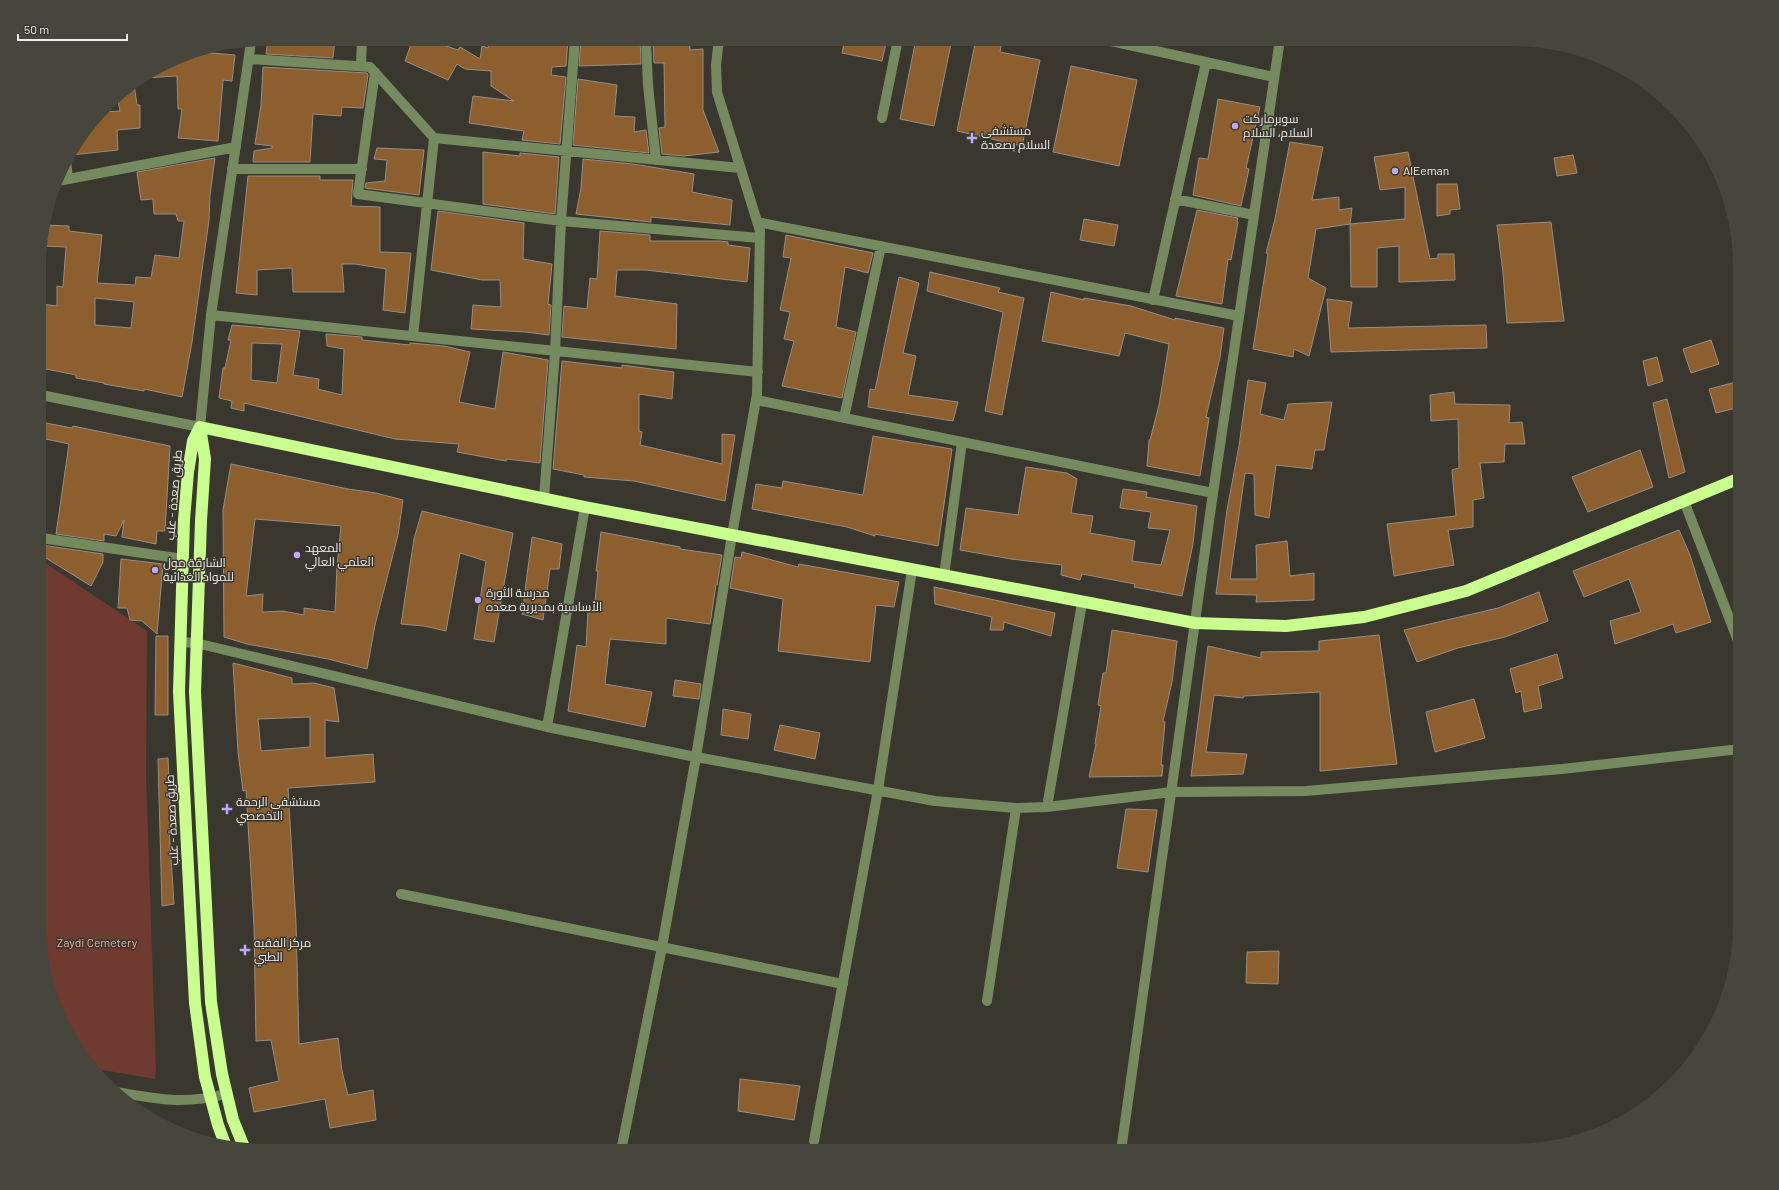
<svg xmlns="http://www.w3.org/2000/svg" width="1779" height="1190" font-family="Barlow,Cairo,sans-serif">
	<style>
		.green { fill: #6f3a2f }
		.building { fill: #8d5e2e; stroke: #968e86; fill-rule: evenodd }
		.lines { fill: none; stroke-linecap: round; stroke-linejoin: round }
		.minor { stroke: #758a5f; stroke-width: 10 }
		.highway { stroke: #c9fd8e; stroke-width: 12 }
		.poi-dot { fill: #bda9f5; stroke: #39372e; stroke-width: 1.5 }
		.labels { text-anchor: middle; stroke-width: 3; stroke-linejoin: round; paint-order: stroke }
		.poi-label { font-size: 12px; fill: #eeede7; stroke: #39372e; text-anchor: start }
		.street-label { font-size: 12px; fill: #eeede7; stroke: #39372e }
		.park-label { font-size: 12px; fill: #f7aa99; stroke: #39372e }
	</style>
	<rect width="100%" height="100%" fill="#39372e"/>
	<path class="green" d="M41 560 147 631 146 775 156 1069 155 1079 91 1068 69 1038 41 954Z"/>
	<path class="building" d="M268 39H335L333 58 266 54Z
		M413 39H426L458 50 460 47 480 59 482 46 488 48 490 39H568L566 66 552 67 551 75 566 77 560 144 522 140 524 131 469 123 473 96 514 101 491 86V71L465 69 457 64 448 80 405 61Z
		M581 39H640L641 64 579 66Z
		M653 39H689L690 50 703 49V110L719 152 684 156 662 154 659 128 665 127 664 63H654Z
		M845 39H887L882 61 842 53Z
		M916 39H952L934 126 900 119Z
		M976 39H1002L1000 52 1040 60 1022 146 957 131Z
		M201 52 235 55 232 81 223 80 218 141 178 138 182 109H178L177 76 144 78 179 56Z
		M1071 66 1137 80 1119 166 1053 152Z
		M263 67 367 73 368 75 363 108 342 107 341 116 313 114 310 162H253L254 151 272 148V146L255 144 261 105Z
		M578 79 617 85 614 116 635 117 634 132 646 130 649 153 573 145Z
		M134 84 137 105H140V128L117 130 118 150 71 155 103 112 120 111 117 95Z
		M1218 99 1260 107 1246 168 1249 169 1241 206 1193 195 1199 158 1208 159Z
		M1290 142 1323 147 1312 200 1339 197V210L1352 208 1350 224 1316 229 1308 278 1326 288 1309 356 1294 349 1293 357 1253 349 1268 254 1266 253 1275 219Z
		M377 148 424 150 419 195 365 188 366 183 385 181 387 160 374 159Z
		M483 152 520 156V153L559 157 555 214 483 204Z
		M1408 152 1430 259 1438 258V254H1454L1455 280 1399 282V246L1377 248V287H1351L1350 224 1405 219V187L1380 190 1374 157Z
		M1573 155 1577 173 1557 176 1554 158Z
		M215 158 210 195 209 220 192 342 182 397 144 389V391L104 384V383L76 378V375L41 368V304L57 306V286L63 287 66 247 41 246V236L44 225 69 226V231L102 235 97 283 135 285 136 277 151 278 155 255 179 258 184 221H178L176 214H154L153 199 141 200 137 172ZM95 298 134 302 131 328 95 325Z
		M583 159 633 164 694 174 692 192 732 200 730 225 651 217V222L576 214 581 188Z
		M248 176H320V180H353L351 206 380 207V252L411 253 405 313 383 310 386 269 355 264H342L344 292H293L292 268 257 270V295L236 293Z
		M1437 184H1457L1460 209 1450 210V214L1437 216Z
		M1197 210 1238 218 1237 221 1238 222 1231 260 1228 259 1222 304 1176 296Z
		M438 211 524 223 523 259 552 264 548 304 551 305 549 335 526 332 471 329 473 305 501 307 500 280H482L431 270Z
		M1084 219 1118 225 1114 246 1080 240Z
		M1551 222 1564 321 1507 323 1503 273 1497 225Z
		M600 231 650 235V241H720L728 242V245L750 248 747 282 646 270H617L615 296 677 304 676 349 562 337 564 306 587 309 590 278 597 279Z
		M786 235 873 253 868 273 845 267 836 327 856 332 842 398 782 386 794 341 784 339 790 312 780 310 791 258 783 257Z
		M930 272 1000 288 998 292 1024 298 1002 415 985 411 1003 312 927 291Z
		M899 277 919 283 903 353 916 356 908 395 958 402 953 421 868 407 870 389 875 390Z
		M1051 292 1084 300V298L1131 306 1175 320V318L1224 328 1220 357 1206 417 1209 418 1200 476 1147 466 1149 440H1150L1159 405 1169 344 1125 333 1119 356 1042 341Z
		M1327 299 1352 302 1348 328 1486 325 1487 348 1331 352Z
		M232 325 300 331 293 375 319 379 318 389 342 395 344 349 327 346 326 334 362 337V340L410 345V343L444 346 470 352 459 402 495 409 503 352 548 360 540 463 507 459 506 461 457 452 459 444 395 439 244 403V411L231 408 232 401 219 398 223 368H225L231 340H228ZM252 343 282 344 277 383 251 380Z
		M1711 340 1719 364 1691 373 1683 349Z
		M1657 357 1663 381 1648 386 1643 361Z
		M562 361 622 368V365L674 372 672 399 639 394V431L642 432 640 445 722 464V434L735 435 725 501 634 481 584 477V475L553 469Z
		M1248 380 1266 383 1260 414 1284 420 1288 404 1332 402 1324 450H1315L1312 469 1276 465 1269 518 1255 515 1254 474 1245 473 1230 579H1257L1256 545 1287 541 1290 576 1314 573V600L1256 602 1257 595 1216 594 1227 510 1239 446Z
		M1740 381V407L1716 413 1709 389Z
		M1454 392 1455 404 1510 405 1509 423 1522 422 1525 444H1505L1504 462 1480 463 1484 498 1473 500V527L1448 530 1454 565 1394 576 1387 524 1456 516 1452 470 1459 468 1458 419 1431 421 1430 395Z
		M1667 399 1685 472 1669 478 1653 403Z
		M41 422 72 428 73 426 170 446 165 531H157L156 544 122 537 124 520 116 536 104 534V541L56 534 69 444 41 438Z
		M873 436 952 449 938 546 875 534V536L847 527 752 509 756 484 782 488 783 481 863 495Z
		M1640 450 1653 487 1588 512 1572 477Z
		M231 464 348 489 376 493 403 500 398 535 375 625 367 669 328 659 247 644 224 637 223 510ZM255 519 341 526 337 567 335 612 304 608V615L283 611 262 612 263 594 246 596Z
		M1026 467 1067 473 1077 479 1071 513 1093 516 1090 533 1135 541 1132 561 1161 565 1170 530 1148 528 1151 512 1120 508 1123 489 1147 492 1146 497 1197 506 1193 544 1182 596 1134 587 1135 584 1082 574 1080 580 1061 575 1062 565 1011 559 960 550 966 508 1018 515Z
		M422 511 513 533 494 642 474 639 486 561 460 553 446 631 424 626 401 624 414 539Z
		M1679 530 1690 555 1711 622 1676 633 1673 624 1615 644 1610 621 1641 612 1629 579 1584 597 1573 571Z
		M601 532 680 547V549L722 555 717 585H716L710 624 666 618V644L610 639 605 684 652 692 645 727 568 711 577 645 586 647 588 611H594L598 571H596Z
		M532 537 562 544 559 569H550L543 620 522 614Z
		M41 545 103 554V562L91 586 41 555Z
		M742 552 798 567 799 564 899 582 894 607 876 605 870 662 778 651 783 599 730 588 735 557 741 558Z
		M121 559 163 564 157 634 142 621 130 620 127 608H118Z
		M934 587 1055 613 1051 636 1004 622 1003 630H990L992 617 935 604Z
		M1539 592 1548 621 1505 637 1458 648 1417 662 1404 630 1498 608Z
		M1112 630 1177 641 1172 682 1163 721 1165 722 1161 765H1163L1162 776 1089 777 1096 744H1095L1101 706 1098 705 1103 673H1106Z
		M1379 635 1397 764 1320 771V692L1244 696 1243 698 1214 695 1206 752 1247 754 1243 774 1191 776 1208 646 1261 658V652L1319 651V641Z
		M156 636H168V715H155Z
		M1557 654 1563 678 1538 686 1542 708 1524 712 1521 691 1516 693 1510 669Z
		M233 663 292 678V684L314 683 334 688 339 722 325 720V758L373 754 375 782 288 788 296 923 299 1044 338 1038 342 1071 348 1095 373 1090 376 1120 330 1128 325 1099 254 1112 249 1088 279 1081 271 1040 256 1041 254 926 246 790 243 791 238 752ZM310 717V747L261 751 258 719Z
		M675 680 701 684 699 699 673 696Z
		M1474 699 1485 738 1435 752 1426 712Z
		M723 709 751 714 748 739 721 735Z
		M780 725 820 733 815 759 774 750Z
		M168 758 171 828H169L174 904 162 906 158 759Z
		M1126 809 1157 810 1148 872 1117 868Z
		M1279 951 1278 984 1246 983 1247 952Z
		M740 1079 800 1086 794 1120 738 1111Z"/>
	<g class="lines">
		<path class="minor" d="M646 39 648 85 656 160
			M1102 39 1274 77
			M249 59 370 67 434 138 740 168
			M361 66 362 39
			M375 72 358 194 561 221 760 238
			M882 118 898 39
			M66 160 68 179
			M232 169H362
			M58 181 236 147
			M1175 199 1254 215
			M757 222 1239 316
			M1153 300 1206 62
			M211 315 758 372
			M413 336 434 138
			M41 395 200 427 211 315 251 42
			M756 400 1213 493
			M844 418 881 246
			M544 498 555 352 561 221 575 39
			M1684 501 1740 646
			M41 538 183 559
			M944 576 962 442
			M180 642 196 643 547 727 696 757 935 801 1016 808 1047 807 1172 792 1306 791 1562 769 1740 749
			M547 727 585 507
			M1047 807 1082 603
			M401 894 843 984
			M987 1001 1016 808
			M116 1092C159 1099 182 1105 226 1094
			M814 1141 878 790 912 570
			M621 1151 662 947 696 757 732 535 757 394 760 231 717 92 716 65 719 39
			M1121 1151 1213 493 1280 39"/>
		<path class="highway" d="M200 427 585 507 1195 623 1286 626 1364 617 1466 591 1740 478
			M200 427 205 459 201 521 195 692 211 1002 222 1074 233 1120 244 1147
			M200 427 193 441 188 472 184 520 179 692 195 1003 205 1077 218 1125 225 1144"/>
	</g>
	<g class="poi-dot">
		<circle cx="1235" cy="126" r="4"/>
		<path d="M970 132h4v4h4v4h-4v4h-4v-4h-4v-4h4z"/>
		<circle cx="1395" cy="171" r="4"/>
		<circle cx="297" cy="555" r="4"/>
		<circle cx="155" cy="570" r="4"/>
		<circle cx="478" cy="600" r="4"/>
		<path d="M225 803h4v4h4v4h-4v4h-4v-4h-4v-4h4z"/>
		<path d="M243 944h4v4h4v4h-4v4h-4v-4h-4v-4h4z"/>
	</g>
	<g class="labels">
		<g class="poi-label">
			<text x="1243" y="123">سوبرماركت<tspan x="1243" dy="14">السلام، السلام</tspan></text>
			<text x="981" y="135">مستشفى<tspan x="981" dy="14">السلام بصعدة</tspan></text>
			<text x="1403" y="175">AlEeman</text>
			<text x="305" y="552">المعهد<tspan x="305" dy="14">العلمي العالي</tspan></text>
			<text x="163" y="567">الشارقة مول<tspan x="163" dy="14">للمواد الغذائية</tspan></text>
			<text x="486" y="597">مدرسة الثورة<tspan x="486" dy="14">الأساسية بمديرية صعده</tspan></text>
			<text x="236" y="806">مستشفى الرحمة<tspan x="236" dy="14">التخصصي</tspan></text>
			<text x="254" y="947">مركز الفقيه<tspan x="254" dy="14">الطبي</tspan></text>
		</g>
		<g class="street-label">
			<text transform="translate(174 495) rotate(-85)" y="4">طريق صعدة - علب</text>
			<text transform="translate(172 820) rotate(-93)" y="4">طريق صعدة - علب</text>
		</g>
		<g class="park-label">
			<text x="97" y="947">Zaydi Cemetery</text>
		</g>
	</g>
	<path d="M0 0H1779V1190H0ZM266 46H1513A220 220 0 0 1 1733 266V924A220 220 0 0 1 1513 1144H266A220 220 0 0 1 46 924V266A220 220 0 0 1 266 46Z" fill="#47463d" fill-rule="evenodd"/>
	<path d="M18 34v6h109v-6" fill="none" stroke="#eeede7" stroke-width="2"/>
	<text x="24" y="34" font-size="12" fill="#eeede7" stroke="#39372e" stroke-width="3" paint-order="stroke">50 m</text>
</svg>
